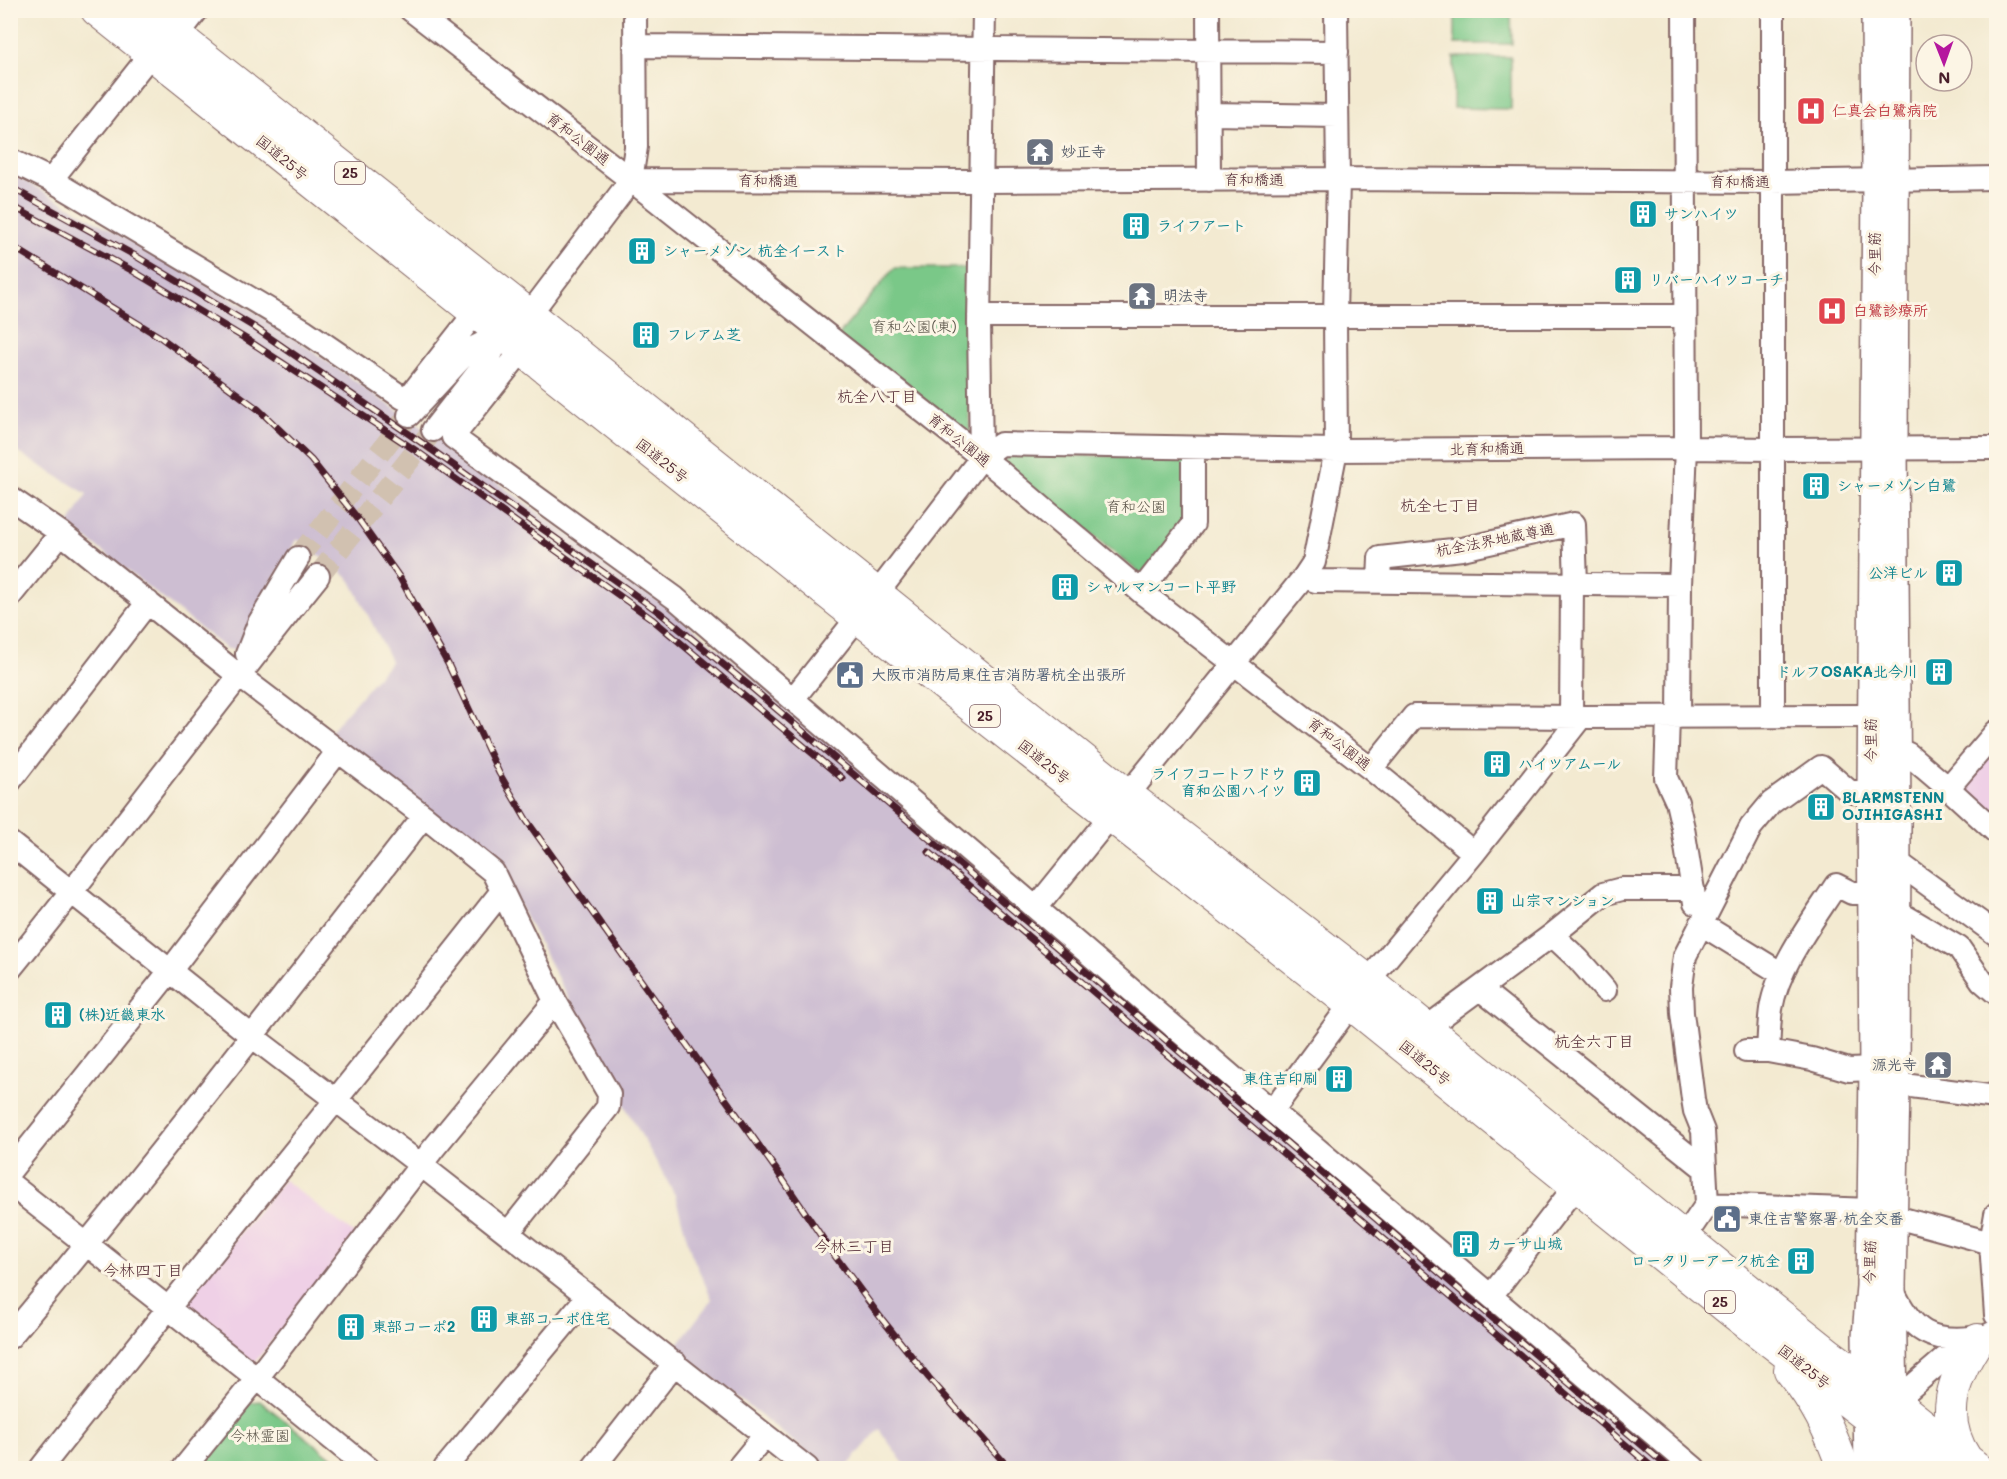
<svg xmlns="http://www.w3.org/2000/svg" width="2007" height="1479" font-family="Mali,'Klee One',sans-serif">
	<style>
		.built { fill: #efd0e6 }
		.industrial { fill: #cdbed2 }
		.green { fill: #7ac888; stroke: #62745a; stroke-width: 1.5 }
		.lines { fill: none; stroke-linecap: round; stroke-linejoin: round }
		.minor-tunnel { stroke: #d1c1b0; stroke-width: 22; stroke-dasharray: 22 11; stroke-linecap: butt }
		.minor-casing { stroke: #856665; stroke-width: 26 }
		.major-casing { stroke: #856665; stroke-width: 30 }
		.highway-casing { stroke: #856665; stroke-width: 34 }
		.minor { stroke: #fff; stroke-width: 22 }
		.major { stroke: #fff; stroke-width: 27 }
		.highway { stroke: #fff; stroke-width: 32 }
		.rail-casing { stroke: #4a1f2b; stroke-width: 7 }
		.rail { stroke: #fcf5e5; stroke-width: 4.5; stroke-dasharray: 14; stroke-linecap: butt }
		.labels { text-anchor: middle; stroke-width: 6; stroke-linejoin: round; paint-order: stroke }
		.shield { fill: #fcf5e5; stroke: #7f5f63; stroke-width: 1.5 }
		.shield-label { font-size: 14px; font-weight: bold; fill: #4a1f2b }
		.health-label { font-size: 15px; font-weight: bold; fill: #be3a42; stroke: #fcf5e5; text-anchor: start }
		.street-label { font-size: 15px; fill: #4a1f2b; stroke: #fcf5e5 }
		.worship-label { font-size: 15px; font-weight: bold; fill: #5b616d; stroke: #fcf5e5; text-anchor: start }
		.culture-label { font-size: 15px; font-weight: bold; fill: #0d838f; stroke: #fcf5e5; text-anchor: start }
		.park-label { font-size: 15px; fill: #585247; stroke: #fcf5e5 }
		.service-label { font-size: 15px; font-weight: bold; fill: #4e5e75; stroke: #fcf5e5; text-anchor: start }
		.neighbourhood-label { font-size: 16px; fill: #4a1f2b; stroke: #fcf5e5 }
	</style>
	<rect width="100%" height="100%" fill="#fcf5e5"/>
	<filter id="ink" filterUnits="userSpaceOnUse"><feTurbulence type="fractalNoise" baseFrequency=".0167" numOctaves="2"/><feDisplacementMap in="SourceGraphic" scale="12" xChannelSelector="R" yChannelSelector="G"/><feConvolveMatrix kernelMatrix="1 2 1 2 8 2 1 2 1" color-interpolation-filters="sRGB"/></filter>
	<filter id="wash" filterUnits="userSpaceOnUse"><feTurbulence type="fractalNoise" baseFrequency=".008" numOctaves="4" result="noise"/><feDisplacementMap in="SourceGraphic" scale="24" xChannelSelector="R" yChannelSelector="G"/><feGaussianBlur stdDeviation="1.35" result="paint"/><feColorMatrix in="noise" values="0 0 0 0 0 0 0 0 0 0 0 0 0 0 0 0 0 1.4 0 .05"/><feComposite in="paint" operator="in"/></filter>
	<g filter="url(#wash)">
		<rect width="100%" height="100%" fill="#f3ead1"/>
		<path class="built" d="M1996 746V824L1957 791Z
			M284 1180 356 1235 254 1363 179 1307Z"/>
		<path class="industrial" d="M11 173 261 315 444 443 667 607 795 711 1684 1468H907L879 1429 846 1468H827L675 1348 712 1299 691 1253 675 1195 621 1099 501 870 330 732 391 661 351 581 338 569 297 539 261 601 239 649H227L69 525 87 494 11 448Z"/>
		<path class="green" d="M1455 11H1511L1512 44H1455Z
			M1454 57H1511V109L1453 108Z
			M894 268H967L970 432 962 436 838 336Z
			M1007 454 1189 458 1188 522 1145 577 1003 465Z
			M260 1401 345 1468H196L250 1402Z"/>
	</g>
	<g filter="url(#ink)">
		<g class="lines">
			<path class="minor-tunnel" d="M298 558 409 415
				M318 576 433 430"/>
			<g class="minor-casing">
				<path id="minor" d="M411 10 631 180 919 408 999 471 1145 595 1371 769 1474 853
					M1208 10 1209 180
					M1773 10V716
					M635 46 1337 52
					M1208 114 1337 116
					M10 160 51 180 305 331 403 398 413 392 475 313
					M51 180 151 54 171 31 187 23 197 10
					M631 180 981 181 1338 179 1772 182 1996 178
					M979 316H1685
					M522 350 453 437 675 598 1272 1111 1694 1468
					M409 415 469 350 501 334 529 315 631 180 636 147 635 10
					M433 430 488 360 501 334
					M981 458 1001 444 1336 450 1686 448 1772 449 1996 448
					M10 498 61 533 238 675 424 816 493 872 555 1001 609 1094 608 1107 508 1233
					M1304 577 1316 581 1680 585
					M1379 581 1380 558 1462 549 1574 524 1576 584
					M1141 591 1193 524V448
					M10 596 61 533
					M247 654 259 623 298 558
					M793 699 889 578 981 458 979 323 984 10
					M1571 717 1572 583
					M1668 717 1666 778 1677 802 1683 828 1695 903
					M1679 717 1680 585 1686 448 1684 10
					M1896 749 1908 754 1948 788 1996 832
					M1371 769 1414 716 1581 717 1871 716
					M10 781 148 602
					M1948 788 1996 732
					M10 843 253 1037 421 1165 807 1468
					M1896 861 1996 934
					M1036 908 1304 577 1314 562 1336 450 1335 316 1338 179 1336 10
					M1896 911 1959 948 1982 981 1996 993
					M1701 924 1782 974
					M1552 935 1578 959 1605 990
					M10 969C115 840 214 705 318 576
					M1480 989 1705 1169
					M1426 1028 1552 935 1603 894 1622 889H1693
					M1746 1051H1768L1812 1059 1849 1070 1873 1069
					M1768 1051C1769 1037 1769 1023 1771 1009 1778 966 1812 922 1836 885L1852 893H1872
					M1896 1088 1911 1086 1996 1097
					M1272 1111 1368 981 1474 853 1581 717
					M10 1171 170 971 338 751
					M10 1184 257 1378 368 1468
					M1707 1204 1871 1210
					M1996 1214 1991 1243 1996 1315
					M1892 1216 1991 1243
					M1684 1238 1707 1204 1703 1131 1695 1111 1693 1099 1682 1013 1681 987 1685 956 1751 827 1771 803 1821 767 1850 792H1871
					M1892 1289C1912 1332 1930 1344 1979 1337
					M1491 1296 1584 1175
					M10 1337C152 1167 287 991 424 816
					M1884 1407 1894 1402 1944 1359 1996 1331
					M41 1468C193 1275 350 1085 502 891
					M184 1468 257 1378 433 1149 555 1001
					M445 1468 588 1296
					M593 1468 675 1363
					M738 1468 765 1435"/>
			</g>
			<g class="major-casing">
				<path id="major" d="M1868 1468 1866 1336 1870 1286 1873 1069 1871 792 1876 181 1875 10
					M1895 1468 1892 1287 1896 1088 1897 819 1894 448 1896 10"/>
			</g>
			<g class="highway-casing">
				<path id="highway" d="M97 10 858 617 1351 1004 1734 1313 1934 1468
					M144 10 529 315 1127 795 1368 981 1752 1293 1830 1355 1894 1402 1977 1468
					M1790 1370C1816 1402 1830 1429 1843 1468
					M1966 1459C1938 1418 1953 1377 1978 1340"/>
			</g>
			<use href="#minor" class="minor"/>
			<use href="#major" class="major"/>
			<use href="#highway" class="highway"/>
			<g class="rail-casing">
				<path id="rail" d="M10 187 134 255 254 327 425 445 659 612 752 688 1669 1468
					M10 205 133 271 246 339 418 452 652 619 842 778
					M10 245 160 337 258 409 311 460 358 519 400 578 448 664 499 773 527 821 777 1171 832 1252 881 1318 929 1378 1009 1468
					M929 852 1653 1468"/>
			</g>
			<use href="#rail" class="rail"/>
		</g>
	</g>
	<defs>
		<g id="hospital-square" transform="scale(1.5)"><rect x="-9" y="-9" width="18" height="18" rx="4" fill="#e0444e" stroke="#fcf5e5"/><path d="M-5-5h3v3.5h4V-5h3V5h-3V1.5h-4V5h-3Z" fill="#fff"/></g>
		<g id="temple-square" transform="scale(1.5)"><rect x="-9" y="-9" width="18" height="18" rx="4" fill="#6b7280" stroke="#fcf5e5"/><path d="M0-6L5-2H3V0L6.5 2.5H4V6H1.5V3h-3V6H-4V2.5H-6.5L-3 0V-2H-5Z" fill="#fff"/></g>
		<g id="building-square" transform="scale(1.5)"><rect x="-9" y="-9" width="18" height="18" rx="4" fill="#0f9aa8" stroke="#fcf5e5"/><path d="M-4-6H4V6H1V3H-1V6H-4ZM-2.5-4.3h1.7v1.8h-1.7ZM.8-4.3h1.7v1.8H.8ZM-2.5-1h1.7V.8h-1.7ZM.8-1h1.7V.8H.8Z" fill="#fff"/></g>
		<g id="civic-square" transform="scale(1.5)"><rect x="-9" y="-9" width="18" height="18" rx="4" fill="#5c6f8a" stroke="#fcf5e5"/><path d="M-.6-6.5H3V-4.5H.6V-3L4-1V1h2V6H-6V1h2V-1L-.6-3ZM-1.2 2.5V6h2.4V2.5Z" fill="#fff"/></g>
	</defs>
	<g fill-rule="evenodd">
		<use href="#hospital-square" x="1811" y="111"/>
		<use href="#temple-square" x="1040" y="152"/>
		<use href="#building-square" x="1643" y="214"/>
		<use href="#building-square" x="1136" y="226"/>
		<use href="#building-square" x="642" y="251"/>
		<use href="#building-square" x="1628" y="280"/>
		<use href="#temple-square" x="1142" y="296"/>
		<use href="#hospital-square" x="1832" y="311"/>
		<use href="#building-square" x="646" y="335"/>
		<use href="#building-square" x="1816" y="486"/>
		<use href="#building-square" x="1949" y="573"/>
		<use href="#building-square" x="1065" y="587"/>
		<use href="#building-square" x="1939" y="672"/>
		<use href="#civic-square" x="850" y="675"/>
		<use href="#building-square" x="1497" y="764"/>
		<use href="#building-square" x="1307" y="783"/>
		<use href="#building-square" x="1821" y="807"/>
		<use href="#building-square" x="1490" y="901"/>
		<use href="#building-square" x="58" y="1015"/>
		<use href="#temple-square" x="1938" y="1065"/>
		<use href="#building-square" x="1339" y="1079"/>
		<use href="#civic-square" x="1727" y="1219"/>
		<use href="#building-square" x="1466" y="1244"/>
		<use href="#building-square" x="1801" y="1261"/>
		<use href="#building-square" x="484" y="1319"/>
		<use href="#building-square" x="351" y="1327"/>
	</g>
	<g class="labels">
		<g class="shield">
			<rect x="335" y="162" width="30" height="22" rx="4.5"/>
			<rect x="970" y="705" width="30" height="22" rx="4.5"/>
			<rect x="1705" y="1291" width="30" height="22" rx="4.5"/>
		</g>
		<g class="shield-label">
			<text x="350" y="178">25</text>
			<text x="985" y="721">25</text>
			<text x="1720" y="1307">25</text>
		</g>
		<g class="health-label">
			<text x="1832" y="116">仁真会白鷺病院</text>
			<text x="1853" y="316">白鷺診療所</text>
		</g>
		<g class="street-label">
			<text transform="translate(578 139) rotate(38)" y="5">育和公園通</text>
			<text transform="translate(282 158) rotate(39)" y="5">国道25号</text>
			<text x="1254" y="185">育和橋通</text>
			<text x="768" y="186">育和橋通</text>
			<text x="1740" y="187">育和橋通</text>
			<text transform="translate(1875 254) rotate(-90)" y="5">今里筋</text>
			<text transform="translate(959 440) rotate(39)" y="5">育和公園通</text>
			<text transform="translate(1487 449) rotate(-1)" y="5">北育和橋通</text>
			<text transform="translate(662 461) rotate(38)" y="5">国道25号</text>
			<text transform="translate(1495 540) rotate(-11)" y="5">杭全法界地蔵尊通</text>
			<text transform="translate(1871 740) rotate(-90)" y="5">今里筋</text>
			<text transform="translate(1339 744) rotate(38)" y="5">育和公園通</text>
			<text transform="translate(1044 762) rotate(38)" y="5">国道25号</text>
			<text transform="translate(1425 1063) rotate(39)" y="5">国道25号</text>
			<text transform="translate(1870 1262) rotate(-89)" y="5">今里筋</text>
			<text transform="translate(1804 1367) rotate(38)" y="5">国道25号</text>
		</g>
		<g class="worship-label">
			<text x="1061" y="157">妙正寺</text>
			<text x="1163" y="301">明法寺</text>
			<text x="1917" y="1070" text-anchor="end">源光寺</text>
		</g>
		<g class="culture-label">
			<text x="1664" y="219">サンハイツ</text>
			<text x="1157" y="231">ライフアート</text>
			<text x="663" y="256">シャーメゾン 杭全イースト</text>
			<text x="1649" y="285">リバーハイツコーチ</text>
			<text x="667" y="340">フレアム芝</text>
			<text x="1837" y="491">シャーメゾン白鷺</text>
			<text x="1928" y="578" text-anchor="end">公洋ビル</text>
			<text x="1086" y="592">シャルマンコート平野</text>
			<text x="1918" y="677" text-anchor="end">ドルフOSAKA北今川</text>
			<text x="1518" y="769">ハイツアムール</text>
			<text x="1286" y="779" text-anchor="end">ライフコートフドウ<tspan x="1286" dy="17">育和公園ハイツ</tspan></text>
			<text x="1842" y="803">BLARMSTENN<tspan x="1842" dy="17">OJIHIGASHI</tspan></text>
			<text x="1511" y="906">山宗マンション</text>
			<text x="79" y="1020">(株)近畿東水</text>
			<text x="1318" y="1084" text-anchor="end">東住吉印刷</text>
			<text x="1487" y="1249">カーサ山城</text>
			<text x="1780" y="1266" text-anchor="end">ロータリーアーク杭全</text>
			<text x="505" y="1324">東部コーポ住宅</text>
			<text x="372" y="1332">東部コーポ2</text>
		</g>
		<g class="park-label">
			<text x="914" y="332">育和公園(東)</text>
			<text x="1136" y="512">育和公園</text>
			<text x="260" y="1441">今林霊園</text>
		</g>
		<g class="service-label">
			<text x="871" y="680">大阪市消防局東住吉消防署杭全出張所</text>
			<text x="1748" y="1224">東住吉警察署 杭全交番</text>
		</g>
		<g class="neighbourhood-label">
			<text x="877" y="402">杭全八丁目</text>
			<text x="1440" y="511">杭全七丁目</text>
			<text x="1594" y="1047">杭全六丁目</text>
			<text x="854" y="1252">今林三丁目</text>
			<text x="143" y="1276">今林四丁目</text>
		</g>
	</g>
	<rect width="2007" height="1479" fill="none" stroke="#fcf5e5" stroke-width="36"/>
	<g transform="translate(1944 63) rotate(179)"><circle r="28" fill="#fcf5e5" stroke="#b59f9b" stroke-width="1.5"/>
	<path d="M0-4.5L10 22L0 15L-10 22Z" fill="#b5179e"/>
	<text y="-9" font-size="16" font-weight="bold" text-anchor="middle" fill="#4a1f2b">N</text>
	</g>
</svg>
